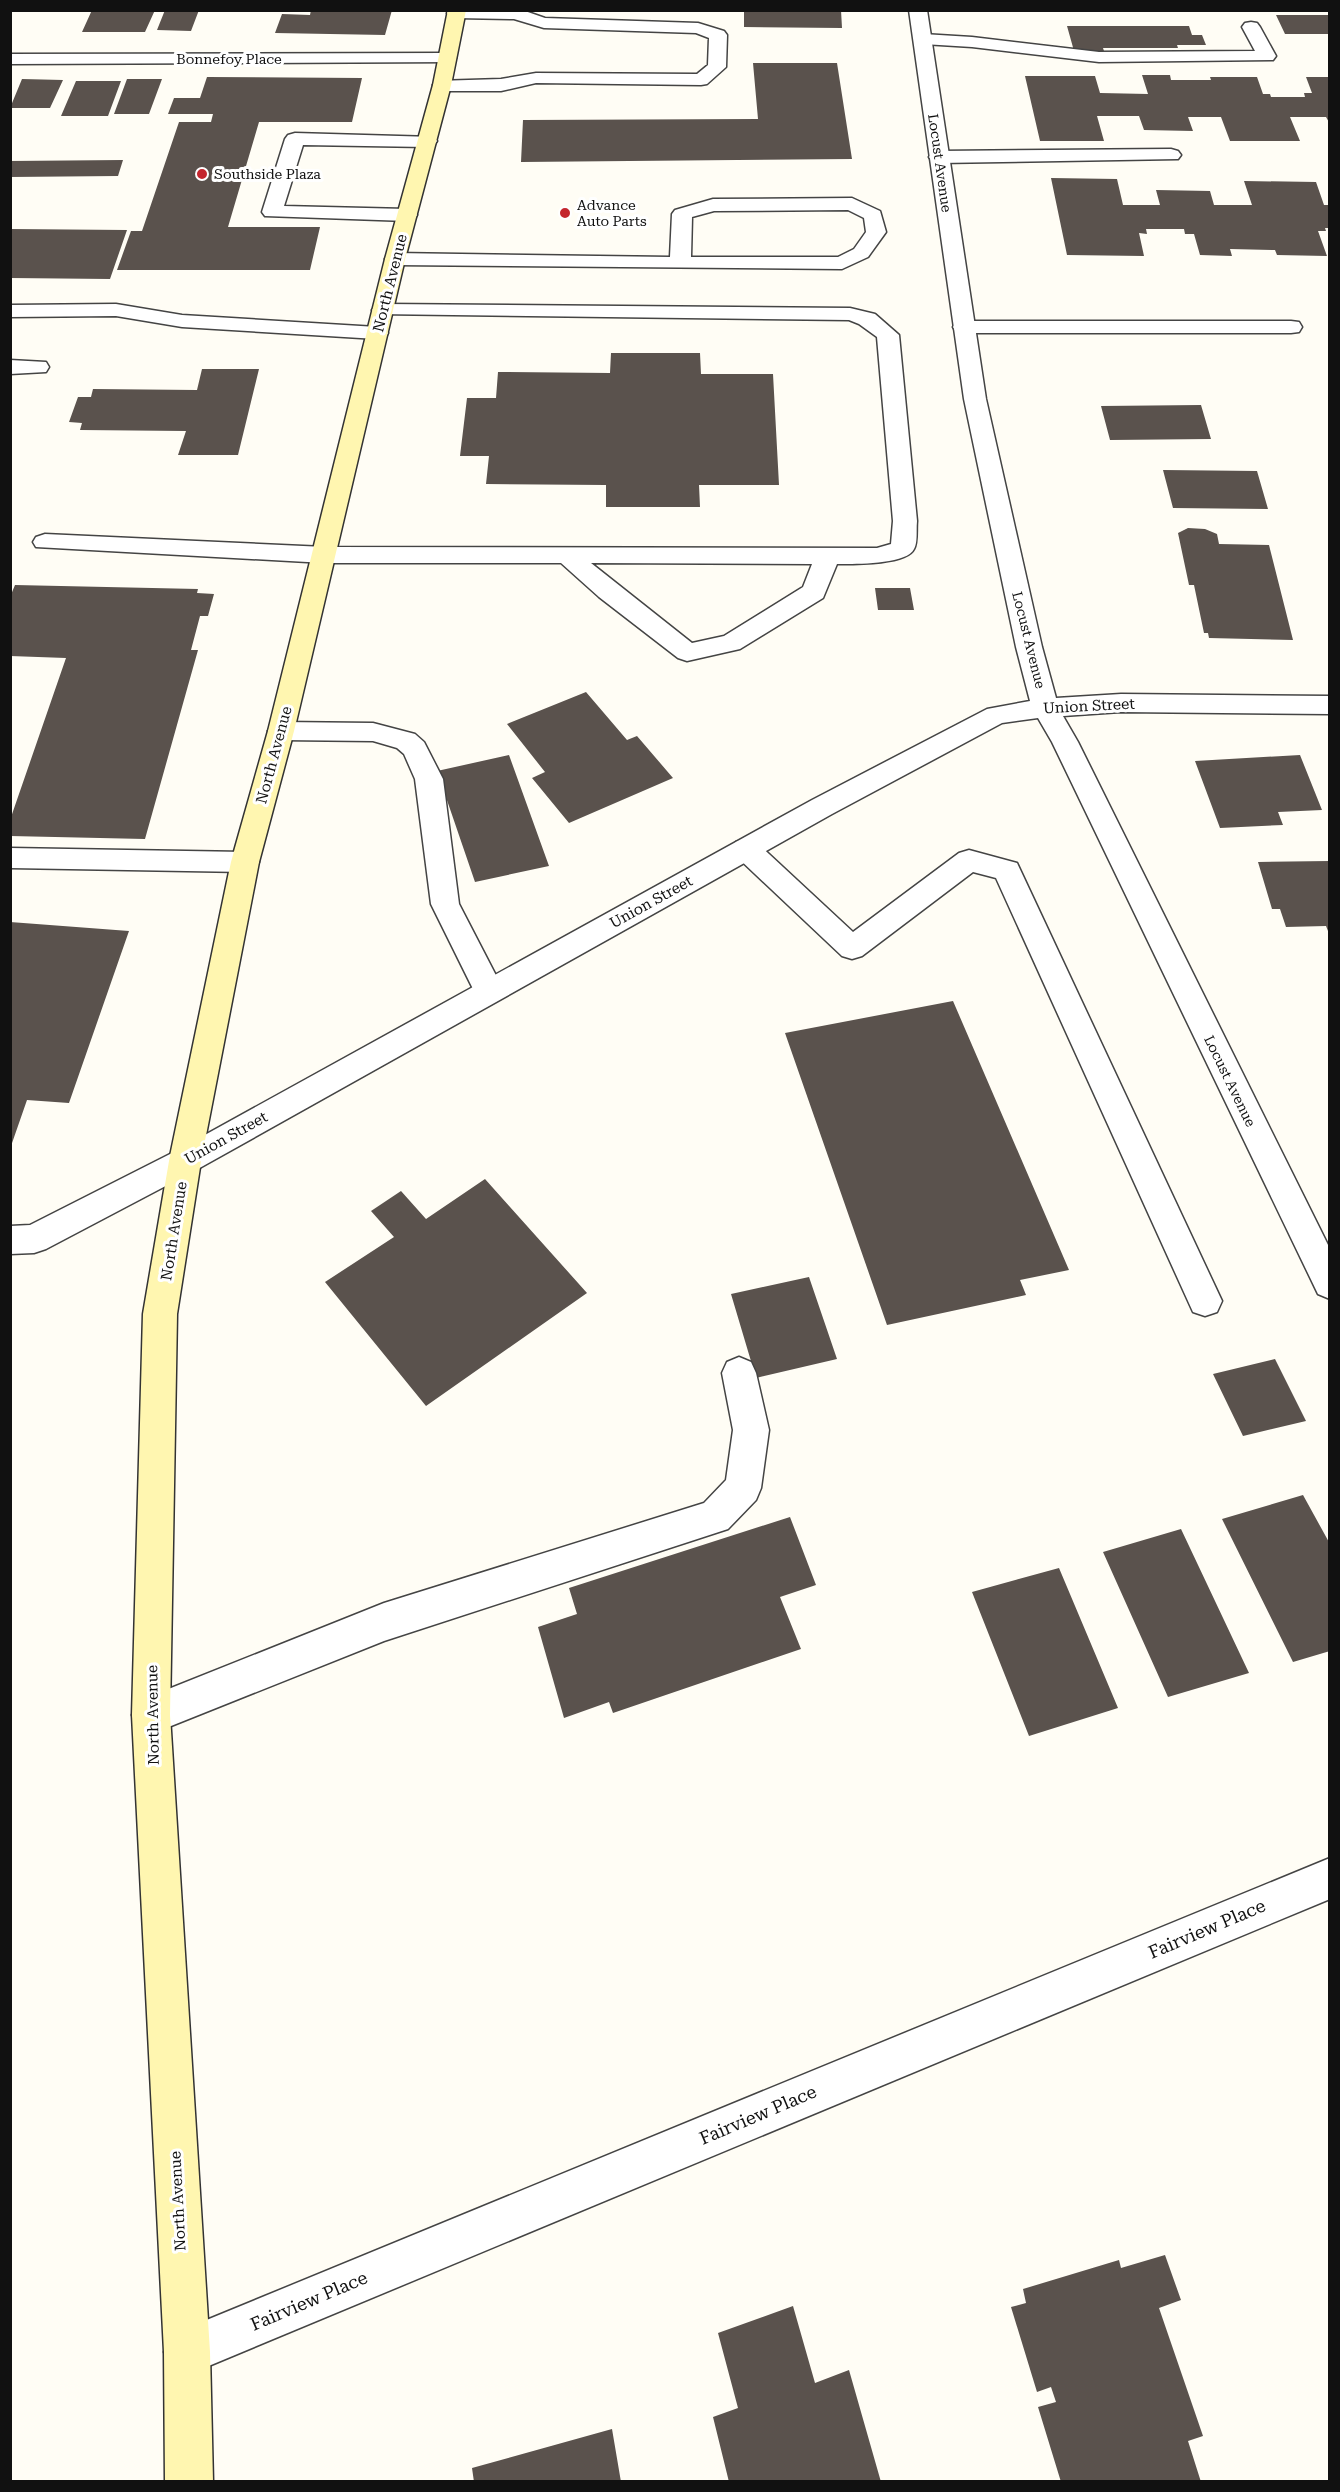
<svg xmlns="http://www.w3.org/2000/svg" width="1340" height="2492" font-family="'Roboto Serif',serif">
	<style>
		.building { fill: #5a524d }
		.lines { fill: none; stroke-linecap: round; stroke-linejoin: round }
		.service-casing { stroke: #444; stroke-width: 3 }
		.minor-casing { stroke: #444; stroke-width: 3 }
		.tertiary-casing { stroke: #444; stroke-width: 3 }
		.secondary-casing { stroke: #333; stroke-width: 3 }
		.service { fill: #fff; fill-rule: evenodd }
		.minor { fill: #fff; fill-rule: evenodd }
		.tertiary { fill: #fff; fill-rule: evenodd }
		.secondary { fill: #fff6b0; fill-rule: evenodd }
		.poi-dot { fill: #c4262e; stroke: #fff; stroke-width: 2 }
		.labels { text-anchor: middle; stroke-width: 6; stroke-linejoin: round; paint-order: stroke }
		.far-street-label { font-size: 14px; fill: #111; stroke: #fff }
		.far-poi-label { font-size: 14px; fill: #111; stroke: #fff; text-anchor: start }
		.street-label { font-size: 15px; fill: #111; stroke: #fff }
		.near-street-label { font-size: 18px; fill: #111; stroke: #fff }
	</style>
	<rect width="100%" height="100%" fill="#fffdf5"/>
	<path class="building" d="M92 10H155L145 32H82Z
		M165 10H199L191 31 157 30Z
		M311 10H392L385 35 275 33 282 14 310 15Z
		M744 10H841L842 28 744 27Z
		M1276 15H1330V34H1285Z
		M1067 26H1189L1192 35H1202L1206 45H1177L1178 48H1103L1104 51H1074Z
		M753 63H837L852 159 521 162 523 120 758 119Z
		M1142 75H1170L1171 80H1211L1210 77H1257L1263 94H1270L1271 97H1305L1304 93H1312L1306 77H1330V124L1326 117H1290L1300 141H1230L1221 117H1188L1193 131 1144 130 1139 116H1097L1104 141H1040L1025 76H1095L1100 93 1148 94Z
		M207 77 362 78 352 122H259L228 227H320L310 270H117L131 231H142L179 122H211L213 114H168L174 98H200Z
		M22 79 63 80 50 108H10Z
		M127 79H162L149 114H114Z
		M76 81H121L108 116H61Z
		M123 160 118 176 10 177V161Z
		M1051 178 1117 179 1123 205H1160L1156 190 1210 191 1214 205H1252L1244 181 1316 182 1324 205H1330V228H1325L1326 231H1318L1327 256 1277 255 1275 250 1230 249 1232 256 1200 255 1194 234H1185L1184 229H1146L1147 234 1139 233 1144 256 1067 255Z
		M10 229 127 230 110 279 10 278Z
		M611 353H700L701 374H773L779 485H699L700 507H606V485L486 484 489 456H460L467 398H496L498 372 610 373Z
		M202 369H259L238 455H178L186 431 80 430 82 423 69 422 78 397H91L93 389 197 390Z
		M1201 405 1211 439 1110 440 1101 406Z
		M1163 470 1257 471 1268 509 1173 508Z
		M1188 528 1205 529 1217 534 1219 544 1269 545 1293 640 1209 638 1208 633H1204L1194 585H1189L1178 533Z
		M15 585 198 589 197 593 214 594 208 616H200L191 650H198L145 839 10 836V820L66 658 10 656V597Z
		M875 588H910L914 610H878Z
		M586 692 627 740 637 736 673 778 569 823 532 778 545 772 507 724Z
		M509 755 549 866 475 882 437 771Z
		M1300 755 1322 810 1278 812 1283 825 1220 828 1195 761Z
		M1330 861V936L1326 926 1286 927 1280 909H1272L1258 862Z
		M10 922 129 931 69 1103 27 1100 11 1146Z
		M953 1001 1069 1270 1020 1280 1026 1295 887 1325 785 1033Z
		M485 1179 587 1293 426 1406 325 1282 394 1237 371 1211 401 1191 426 1219Z
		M809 1277 837 1359 756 1378 731 1294Z
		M1275 1359 1306 1421 1243 1436 1213 1374Z
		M1303 1495 1330 1544V1651L1293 1662 1222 1519Z
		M790 1517 816 1585 780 1597 801 1649 613 1713 609 1702 564 1718 538 1627 577 1614 569 1588Z
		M1181 1529 1249 1673 1168 1697 1103 1552Z
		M1059 1568 1118 1708 1029 1736 972 1592Z
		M1165 2255 1181 2300 1159 2308 1203 2436 1188 2441 1201 2482H1061L1038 2407 1056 2402 1051 2387 1037 2392 1011 2307 1026 2303 1023 2289 1119 2260 1121 2268Z
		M793 2306 815 2383 849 2370 881 2482H729L713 2417 738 2408 718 2333Z
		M612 2429 621 2482H474L472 2468Z"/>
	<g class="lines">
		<g class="service-casing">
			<path id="service" d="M449 10H522L545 18 698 23 724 31 727 35 726 67 707 84 701 85 536 83 501 91H442L436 89 433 85 436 81 501 79 536 73 697 74 708 65 709 38 696 33 544 28 514 19 456 18 450 17 447 13Z
				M1251 22 1257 23 1260 27 1276 56 1273 60 1099 62 972 47 923 44 917 43 914 39 917 35 923 34 972 37 1099 52 1255 51 1242 27 1245 23Z
				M295 133 434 137 437 141 434 145 427 147 303 145 284 206 407 209 414 211 417 215 414 219 407 221 265 216 262 212 285 139 288 135Z
				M1171 149 1178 151 1181 155 1178 159 939 163 932 161 929 157 932 153 939 151Z
				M852 198 880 211 886 232 868 257 842 269 395 265 388 263 385 259 388 255 395 253 670 257 672 214 675 210 713 199ZM848 210 864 218 866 232 854 249 838 257H691L692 217 714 211Z
				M116 304 182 315 377 327 385 328 388 333 385 338 377 339 182 327 116 316 10 317V305Z
				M383 304 850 308 875 314 899 335 917 521C916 530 918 542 914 549 907 565 852 564 837 564L823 598 740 649 687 661 678 658 599 597 561 563H325L36 547 33 542 36 537 45 534 325 547 877 548 891 544 893 521 877 337 859 324 849 320 376 314 372 310 376 306ZM591 563 812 564 803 587 724 636 692 643Z
				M964 321H1291L1299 322 1302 327 1299 332 1291 333H964L956 332 953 327 956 322Z
				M10 360 46 362 49 367 46 372 10 374Z
				M281 722 373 723 415 734 424 742 443 779 459 904 504 991 500 999 489 1003 478 999 431 904 415 779 404 754 397 748 373 741 281 740 272 738 268 731 272 724Z
				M746 839 756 842 853 932 959 853 969 850 1017 863 1222 1301 1217 1312 1205 1316 1193 1312 996 878 973 872 862 956 852 959 842 956 736 856 732 849 736 842Z
				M10 848 245 852 255 855 259 862 255 869 245 872 10 868Z
				M739 1357 751 1362 756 1373 769 1430 761 1488 756 1500 728 1529 384 1641 151 1734 137 1729 132 1715 137 1701 151 1696 384 1603 704 1503 726 1480 733 1430 722 1373 727 1362Z"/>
		</g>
		<g class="minor-casing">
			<path id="minor" d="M1330 1858V1899L187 2375 170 2369 164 2352 170 2335Z"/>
		</g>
		<g class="tertiary-casing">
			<path id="tertiary" d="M909 10H927L986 399 1042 647 1056 698 1121 694 1330 696V714L1121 712 1063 716 1078 742 1330 1249V1299L1318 1294 1052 742 1038 718 1002 723 832 814 196 1170 46 1249 34 1253 10 1254V1226L30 1225 174 1152 812 800 987 709 1030 701 1016 647 964 399Z
				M447 53 453 54 456 58 453 62 10 64V54Z"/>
		</g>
		<g class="secondary-casing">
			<path id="secondary" d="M448 10H466L451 85 405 259 294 731 259 862 201 1161 177 1314 170 1715 210 2352 213 2482H165L164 2352 132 1715 143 1314 169 1161 231 862 268 731 385 259 433 85Z"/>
		</g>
		<use href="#service" class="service"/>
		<use href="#minor" class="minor"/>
		<use href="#tertiary" class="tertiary"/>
		<use href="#secondary" class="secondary"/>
	</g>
	<g class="poi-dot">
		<circle cx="202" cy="174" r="6"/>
		<circle cx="565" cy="213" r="6"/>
	</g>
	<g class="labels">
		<g class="far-street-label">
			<text x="229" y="64">Bonnefoy Place</text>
			<text transform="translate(940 163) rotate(82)" y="5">Locust Avenue</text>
			<text transform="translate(1029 640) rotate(76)" y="5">Locust Avenue</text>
			<text transform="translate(1230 1081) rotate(64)" y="5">Locust Avenue</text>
		</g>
		<g class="far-poi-label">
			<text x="214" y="179">Southside Plaza</text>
			<text x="577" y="210">Advance<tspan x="577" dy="16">Auto Parts</tspan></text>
		</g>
		<g class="street-label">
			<text transform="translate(390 283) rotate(-76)" y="5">North Avenue</text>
			<text transform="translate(1089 706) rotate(-3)" y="5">Union Street</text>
			<text transform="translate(274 755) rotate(-75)" y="5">North Avenue</text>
			<text transform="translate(651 902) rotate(-29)" y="5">Union Street</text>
			<text transform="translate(226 1138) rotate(-29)" y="5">Union Street</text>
			<text transform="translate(174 1231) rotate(-81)" y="5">North Avenue</text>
			<text transform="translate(153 1715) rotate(-91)" y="5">North Avenue</text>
			<text transform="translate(178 2201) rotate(-93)" y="5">North Avenue</text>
		</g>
		<g class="near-street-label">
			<text transform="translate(1207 1929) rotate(-23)" y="6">Fairview Place</text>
			<text transform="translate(758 2115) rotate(-23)" y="6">Fairview Place</text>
			<text transform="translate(309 2301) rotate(-23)" y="6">Fairview Place</text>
		</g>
	</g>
	<rect width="1340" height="2492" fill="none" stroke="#111111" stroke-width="24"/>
</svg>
